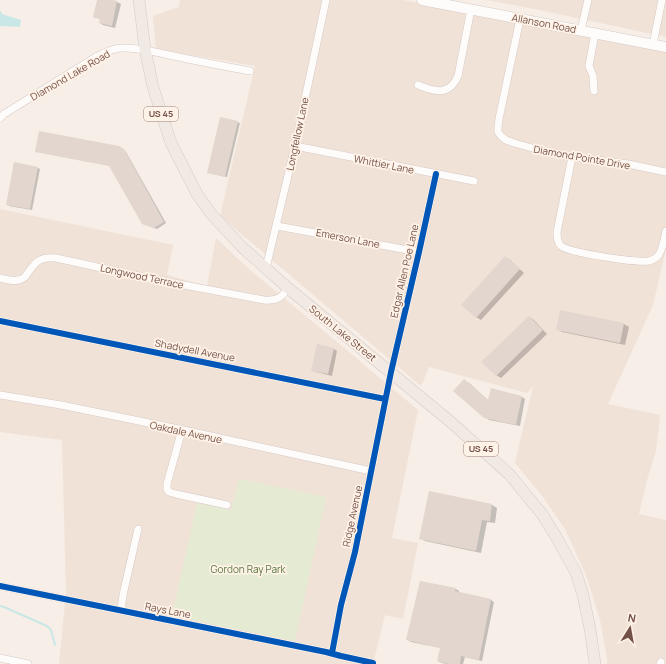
<svg xmlns="http://www.w3.org/2000/svg" width="666" height="664" font-family="Manrope,sans-serif">
	<style>
		.residential { fill: #f1e2d7 }
		.green { fill: #e4ebd2 }
		.water { fill: #c9e7e6 }
		.shadow { fill: #0003 }
		.lines { fill: none; stroke-linecap: round; stroke-linejoin: round }
		.stream { stroke: #c9e7e6; stroke-width: 2 }
		.building { fill: #e2d6cf }
		.street-casing { stroke: #d4cac5; stroke-width: 8 }
		.secondary-casing { stroke: #d4c9c4; stroke-width: 11 }
		.primary-casing { stroke: #d5c9c4; stroke-width: 12 }
		.street { stroke: #fefcfb; stroke-width: 7 }
		.secondary { stroke: #fefcfb; stroke-width: 10 }
		.primary { stroke: #f1eae4; stroke-width: 11 }
		.cycleway-casing { stroke: #fff2e7; stroke-width: 8 }
		.cycleway { stroke: #0057b8; stroke-width: 6 }
		.labels { text-anchor: middle; stroke-width: 3.5; stroke-linejoin: round; paint-order: stroke }
		.shield { fill: #fff2e7; stroke: #9d8178; stroke-width: 1 }
		.shield-label { font-size: 9px; font-weight: bold; fill: #735148 }
		.street-label { font-size: 10px; fill: #735148; stroke: #fff2e7 }
		.park-label { font-size: 10px; fill: #597841; stroke: #fff2e7 }
	</style>
	<rect width="100%" height="100%" fill="#f6eee7"/>
	<path class="residential" d="M180 0H403L666 51V249L653 305 608 404 660 415 656 451 647 480 639 514 666 520V664H607V658L600 620 586 575 565 529 540 493 515 463 533 386 527 393 429 367 421 386 220 216 255 66 156 49 153 16 179 7Z
		M487 0H666V37L544 11Z
		M0 209 173 245 167 275 207 286 216 238 250 270 331 337 418 410 392 538 418 543 403 619 385 615 373 664H59L66 593 62 440 0 432Z"/>
	<path class="green" d="M239 479 326 497 295 641 172 616 197 503 231 510Z"/>
	<path class="water" d="M0 10 2 14 21 20 20 27 0 26Z"/>
	<path class="shadow" d="M98 0H108L117 2 121 4 115 28 103 25 100 23V19L94 17Z
		M221 118 240 123 227 177 210 173Z
		M118 147 126 152 166 223 157 229 143 224 111 166Z
		M14 163 38 168 40 169 32 210 9 206Z
		M505 257 510 260 524 273 481 320 476 317Z
		M529 317 534 320 547 334 501 378 496 375Z
		M624 324 629 327 625 345 562 332 557 329Z
		M334 349 337 351 332 376 316 372 312 370Z
		M468 382 489 401 522 397 525 399 520 426 489 420 485 417Z
		M430 492 492 505 497 508 495 523 487 522 481 553 425 541 420 538Z
		M420 582 456 589 459 591V593L491 600 494 602 482 661 465 657 463 664H447L442 663 438 661 441 648 411 642 408 640Z"/>
	<g class="lines">
		<path class="stream" d="M0 606 4 607 47 626 51 630 55 645"/>
	</g>
	<path class="building" d="M97 0H113L117 1 112 26 99 23 100 19 93 17Z
		M220 117 238 121 225 177 207 173Z
		M39 131 119 146 124 149 164 222 154 228 142 224 109 166 35 152Z
		M14 162 38 167 30 209 6 205Z
		M505 256 520 269 476 318 461 305Z
		M560 310 624 323 620 343 556 330Z
		M529 316 543 330 496 376 481 362Z
		M317 344 334 348 328 374 311 371Z
		M464 379 488 400 491 388 522 396 516 425 484 418 453 391Z
		M429 491 492 504 490 521 482 520 476 551 419 539Z
		M420 581 456 588 455 591 491 599 479 660 461 656 460 664H449L437 661 440 648 406 640Z"/>
	<g class="lines">
		<g class="street-casing">
			<path id="street" d="M520 19 499 119 498 127V132L501 136 506 140 514 143 543 151 572 157 628 164 666 172
				M581 30 588 0
				M653 44 662 0
				M418 85C435 92 449 96 458 76L471 9
				M594 91 593 76 589 66 595 33
				M0 118 4 114 96 57C104 53 112 48 121 48 138 47 153 52 169 55 196 61 223 66 250 71
				M295 146 474 181
				M572 157 557 232C557 237 557 242 561 246 570 253 637 263 649 261 652 260 655 259 657 257 663 251 664 239 666 231
				M277 226 419 252
				M266 268 295 146 326 0
				M0 278C9 280 17 283 25 277 34 264 38 256 56 258L152 279 264 300C276 301 282 298 288 288
				M0 321 385 399
				M0 395 61 405 183 430 371 471
				M183 430 180 437 167 484V489L169 492 176 494 227 505
				M0 586 326 652 341 656 373 663
				M121 610 123 595 138 529
				M332 653 341 605 355 552 391 372 419 252 436 174
				M0 658 28 664
				M660 664 661 662"/>
		</g>
		<g class="secondary-casing">
			<path id="secondary" d="M422 0 666 47"/>
		</g>
		<g class="primary-casing">
			<path id="primary" d="M139 0 145 49 153 87 171 143 197 194 212 215 243 248 288 288 452 423 510 475 522 490 542 514 558 540 576 573 583 595 590 629 595 664"/>
		</g>
		<use href="#street" class="street"/>
		<use href="#secondary" class="secondary"/>
		<use href="#primary" class="primary"/>
		<g class="cycleway-casing">
			<path id="cycleway" d="M0 321 385 399
				M0 586 326 652 341 656 373 663
				M332 653 341 605 355 552 391 372 419 252 436 174"/>
		</g>
		<use href="#cycleway" class="cycleway"/>
	</g>
	<g class="labels">
		<g class="shield">
			<rect x="144" y="107" width="34" height="14" rx="3"/>
			<rect x="464" y="442" width="34" height="14" rx="3"/>
		</g>
		<g class="shield-label">
			<text x="161" y="117">US 45</text>
			<text x="481" y="452">US 45</text>
		</g>
		<g class="street-label">
			<text transform="translate(544 23) rotate(11)" y="4">Allanson Road</text>
			<text transform="translate(70 75) rotate(-30)" y="4">Diamond Lake Road</text>
			<text transform="translate(297 134) rotate(-78)" y="4">Longfellow Lane</text>
			<text transform="translate(582 157) rotate(10)" y="4">Diamond Pointe Drive</text>
			<text transform="translate(384 164) rotate(11)" y="4">Whittier Lane</text>
			<text transform="translate(348 238) rotate(11)" y="4">Emerson Lane</text>
			<text transform="translate(404 271) rotate(-77)" y="4">Edgar Allen Poe Lane</text>
			<text transform="translate(142 276) rotate(12)" y="4">Longwood Terrace</text>
			<text transform="translate(343 333) rotate(39)" y="4">South Lake Street</text>
			<text transform="translate(195 350) rotate(11)" y="4">Shadydell Avenue</text>
			<text transform="translate(186 432) rotate(12)" y="4">Oakdale Avenue</text>
			<text transform="translate(352 516) rotate(-78)" y="4">Ridge Avenue</text>
			<text transform="translate(168 610) rotate(11)" y="4">Rays Lane</text>
		</g>
		<g class="park-label">
			<text x="248" y="573">Gordon Ray Park</text>
		</g>
	</g>
	<g transform="translate(630 628) rotate(11)" stroke="#fff2e7" stroke-width="3" paint-order="stroke">
	<path d="M0-3L7 15L0 10L-7 15Z" fill="#735148"/>
	<text y="-6" font-size="11" font-weight="bold" text-anchor="middle" fill="#735148">N</text>
	</g>
</svg>
